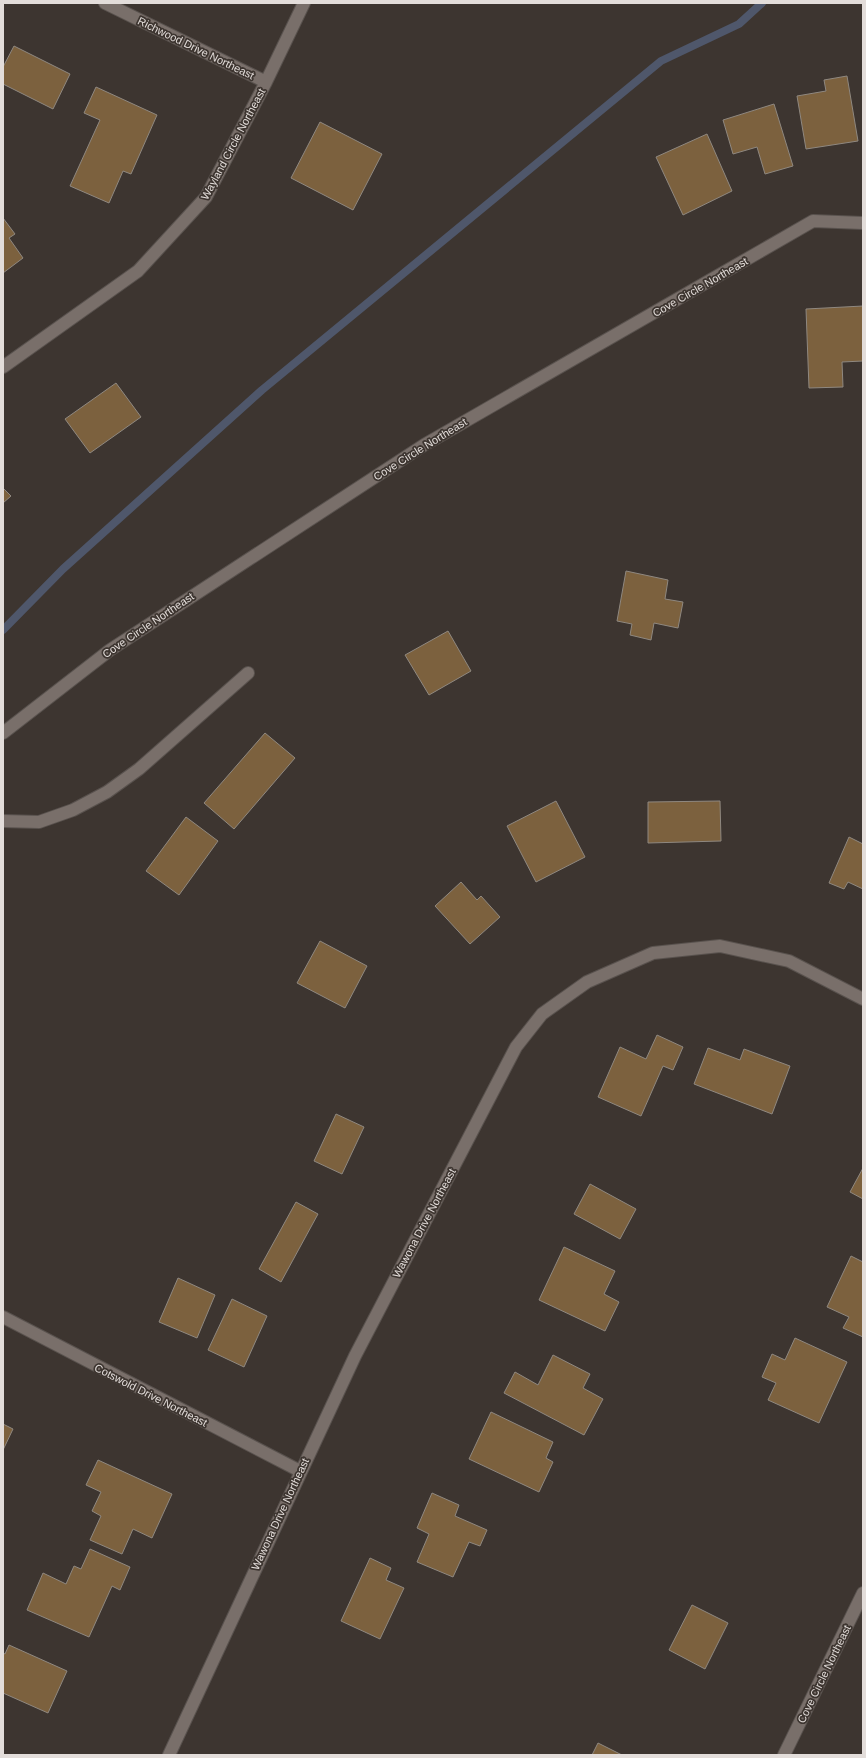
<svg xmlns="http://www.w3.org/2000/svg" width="866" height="1758" font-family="Helvetica,sans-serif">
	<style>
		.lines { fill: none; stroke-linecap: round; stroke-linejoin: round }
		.stream { stroke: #4f576b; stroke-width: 8 }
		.building { fill: #7c613e; stroke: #8f8880 }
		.lane-casing { stroke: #59524e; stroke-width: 14 }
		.street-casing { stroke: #59524e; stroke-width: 14 }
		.lane { stroke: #796f6a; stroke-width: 12 }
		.street { stroke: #796f6a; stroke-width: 12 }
		.labels { text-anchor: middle; stroke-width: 3.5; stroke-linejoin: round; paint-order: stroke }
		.street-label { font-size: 11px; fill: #e3ddda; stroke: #3d3530 }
	</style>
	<rect width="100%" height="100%" fill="#3d3530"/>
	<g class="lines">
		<path class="stream" d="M3 630 63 569 262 390 661 61 739 24 762 3"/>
	</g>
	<path class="building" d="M14 46 70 74 53 109 3 84V67Z
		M847 76 858 141 806 149 797 96 826 91 824 80Z
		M96 87 157 115 131 174 123 171 109 203 70 186 100 120 84 113Z
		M774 104 793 166 765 174 757 147 733 154 723 120Z
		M320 122 382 154 353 210 291 178Z
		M707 134 732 191 683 215 656 157Z
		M3 218 15 234 9 238 23 258 3 273Z
		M863 306V361L842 362 843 387 809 388 806 309Z
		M116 383 141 417 90 453 65 419Z
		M3 488 11 496 3 503Z
		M626 571 668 580 665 599 683 602 678 628 654 623 651 640 630 635 632 624 617 621Z
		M448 631 471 671 429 695 405 655Z
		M265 733 295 758 234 829 204 803Z
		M556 801 585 857 536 882 507 826Z
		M720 801 721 841 648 843V802Z
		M186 817 218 841 179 895 146 871Z
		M849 837 863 844V889L848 882 844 889 829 883Z
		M461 882 477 900 481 896 500 917 470 944 435 906Z
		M320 941 367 966 345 1008 297 983Z
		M657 1035 683 1047 673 1070 663 1066 641 1116 598 1097 620 1047 646 1059Z
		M708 1048 740 1060 744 1049 790 1066 772 1114 694 1084Z
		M336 1114 364 1127 342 1174 314 1161Z
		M863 1168V1199L850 1192Z
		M590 1184 636 1209 620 1239 574 1214Z
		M296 1202 318 1214 281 1282 259 1269Z
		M564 1247 615 1271 604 1294 619 1302 605 1331 539 1300Z
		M851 1256 863 1262V1337L843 1328 849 1317 827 1307Z
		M178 1278 215 1295 197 1338 159 1322Z
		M232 1299 267 1316 244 1367 208 1350Z
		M795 1338 847 1362 819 1423 768 1400 776 1383 762 1377 772 1354 785 1360Z
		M553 1355 590 1374 583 1388 603 1399 584 1435 504 1393 515 1372 538 1385Z
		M491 1412 553 1442 546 1458 553 1462 539 1492 469 1459Z
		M3 1424 13 1429 3 1450Z
		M98 1460 172 1494 152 1538 133 1529 122 1554 90 1540 101 1516 92 1511 101 1492 86 1485Z
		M432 1493 459 1505 455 1516 487 1530 480 1546 469 1542 453 1577 417 1562 429 1534 417 1528Z
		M90 1549 130 1567 120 1590 112 1586 89 1637 27 1610 43 1573 66 1584 74 1566 81 1569Z
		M370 1558 391 1568 386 1580 404 1588 380 1639 341 1621Z
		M692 1605 728 1623 705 1669 669 1650Z
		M9 1645 67 1671 48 1713 3 1693V1653L5 1654Z
		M598 1743 622 1755H592Z"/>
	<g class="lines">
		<g class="lane-casing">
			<path id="lane" d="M3 821 39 822 73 810 107 792 139 769 248 673"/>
		</g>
		<g class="street-casing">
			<path id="street" d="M105 3 266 82
				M3 367 138 271 206 197 266 82 304 3
				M3 733 110 650 424 445 813 221 863 223
				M3 1317 300 1471
				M169 1755 355 1356 516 1047 542 1014 587 982 653 953 720 946 789 961 863 999
				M784 1755 863 1593"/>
		</g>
		<use href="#lane" class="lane"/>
		<use href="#street" class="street"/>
	</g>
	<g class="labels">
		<g class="street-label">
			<text transform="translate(196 48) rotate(26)" y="4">Richwood Drive Northeast</text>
			<text transform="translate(233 144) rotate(-62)" y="4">Wayland Circle Northeast</text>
			<text transform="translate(700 287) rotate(-30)" y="4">Cove Circle Northeast</text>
			<text transform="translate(420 449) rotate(-32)" y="4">Cove Circle Northeast</text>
			<text transform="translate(148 625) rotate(-34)" y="4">Cove Circle Northeast</text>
			<text transform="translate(424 1223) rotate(-62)" y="4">Wawona Drive Northeast</text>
			<text transform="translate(151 1395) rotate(27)" y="4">Cotswold Drive Northeast</text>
			<text transform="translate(280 1514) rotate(-65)" y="4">Wawona Drive Northeast</text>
			<text transform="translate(824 1674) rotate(-64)" y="4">Cove Circle Northeast</text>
		</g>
	</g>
	<rect width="866" height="1758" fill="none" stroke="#e3ddda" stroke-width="8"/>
</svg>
